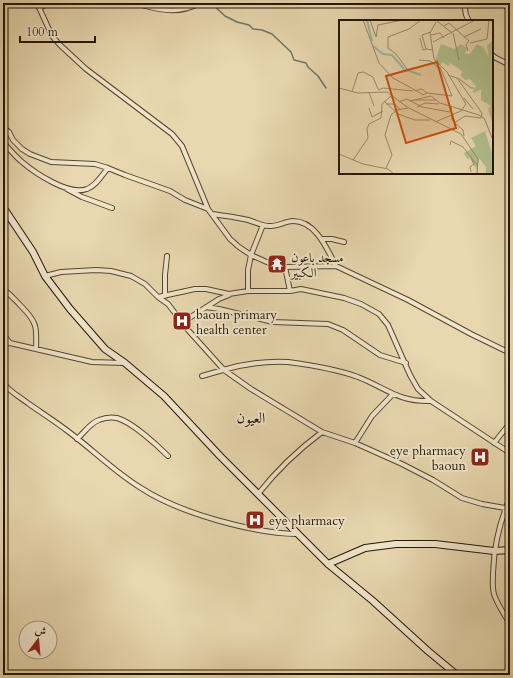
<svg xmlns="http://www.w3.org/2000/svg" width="513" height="678" font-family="Cardo,Amiri,serif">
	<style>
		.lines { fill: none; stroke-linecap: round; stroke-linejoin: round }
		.stream { stroke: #6a7865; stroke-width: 1.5 }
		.street-casing { stroke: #55462e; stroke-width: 6 }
		.secondary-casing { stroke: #241603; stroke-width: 8 }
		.street { stroke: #f0e5cb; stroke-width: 4 }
		.secondary { stroke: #f0e5cb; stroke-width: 6 }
		.labels { text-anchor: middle; stroke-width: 4; stroke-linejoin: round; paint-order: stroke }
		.poi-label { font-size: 13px; fill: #241603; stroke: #f0e5cb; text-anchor: start }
		.quarter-label { font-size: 15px; fill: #241603; stroke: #f0e5cb }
		.inset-river { fill: none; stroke: #98baa7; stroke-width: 2 }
		.inset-road { fill: none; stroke: #9a8a6a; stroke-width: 1 }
		.view { fill: #cb4f0b; fill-opacity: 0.15; stroke: #cb4f0b; stroke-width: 2 }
		.inset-edge { fill: none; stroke: #241603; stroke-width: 2 }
	</style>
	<rect width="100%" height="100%" fill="#e8d7af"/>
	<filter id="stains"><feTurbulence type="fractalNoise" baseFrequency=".005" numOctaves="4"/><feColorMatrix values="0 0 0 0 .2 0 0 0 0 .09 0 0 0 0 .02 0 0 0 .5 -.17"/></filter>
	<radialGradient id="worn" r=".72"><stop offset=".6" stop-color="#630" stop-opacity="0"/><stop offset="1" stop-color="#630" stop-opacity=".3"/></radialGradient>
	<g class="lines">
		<path class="stream" d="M211 3 225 16 237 22 249 25 253 29 262 30 272 34 291 52 294 60 306 63 308 67 318 76 326 88"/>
		<g class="street-casing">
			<path id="street" d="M37 3 52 36 60 45 86 69 172 134 182 146 208 209 230 239 239 247 251 255 269 263 285 267
				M133 3C159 9 175 16 200 3
				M464 3 466 15 469 21
				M39 8 50 3
				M492 55 496 58 510 65
				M3 127 9 132 13 140 22 149 30 154 51 162 95 164 108 168 125 175 170 191 185 200 208 209
				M3 142C9 149 15 156 22 162 35 173 69 196 87 189 96 186 102 175 108 168
				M67 189 82 197 112 208
				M212 214C224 216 236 217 248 220 255 222 262 226 269 226 278 227 285 221 293 221 316 221 327 249 336 266
				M322 239H332L344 242
				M45 276 61 272 96 270 111 271 131 276 145 284 158 297 168 304 188 330 224 370 251 389 322 432 355 443 402 464 433 480 462 498 482 504 505 508
				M3 289C10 294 15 300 21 306 37 322 37 327 36 349
				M248 291V270L251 255 263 225
				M290 291 285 267 336 266 408 300 471 334 510 353
				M165 296V275L167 256
				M158 297 195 289H206L229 294 248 291H290L301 289 344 298 361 304 379 314 388 325 410 375 418 389 431 401 510 453
				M206 307 219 309 273 322 328 324 343 330 380 355 406 363
				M183 322 219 299 229 295
				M3 334 10 343
				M3 344 10 343 92 362 124 363
				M202 376C209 374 216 372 223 370 243 364 267 361 288 362 311 365 336 369 358 377 386 388 398 402 431 401
				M3 383C10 392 20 397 29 404 42 413 56 422 69 432 93 450 116 473 141 488 179 513 252 533 297 534
				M77 439C84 433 90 423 99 420 104 418 111 417 117 418 132 422 157 445 168 456
				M355 443 372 416 393 394
				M494 443 510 423
				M258 494C277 470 298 450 322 432
				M510 498C499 523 494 545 493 573 493 579 492 587 494 594 497 604 504 614 510 624"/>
		</g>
		<g class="secondary-casing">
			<path id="secondary" d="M505 3 510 10
				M3 207 33 252 45 276 70 309 105 349 125 363 164 396 220 456 328 564 373 601 428 651 457 675
				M328 564 365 548 396 544H435L494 551 510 550"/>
		</g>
		<use href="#street" class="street"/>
		<use href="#secondary" class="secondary"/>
	</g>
	<defs>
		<g id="temple-square" transform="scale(1)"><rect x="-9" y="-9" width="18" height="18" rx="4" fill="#8f2418" stroke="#f0e5cb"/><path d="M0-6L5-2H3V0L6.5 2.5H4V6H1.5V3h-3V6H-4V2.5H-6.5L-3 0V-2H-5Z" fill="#fff"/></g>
		<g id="hospital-square" transform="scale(1)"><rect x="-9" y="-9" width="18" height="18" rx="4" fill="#8f2418" stroke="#f0e5cb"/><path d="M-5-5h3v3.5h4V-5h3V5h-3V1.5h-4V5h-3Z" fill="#fff"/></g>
	</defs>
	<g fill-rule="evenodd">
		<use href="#temple-square" x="277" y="264"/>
		<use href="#hospital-square" x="182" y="321"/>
		<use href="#hospital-square" x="480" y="457"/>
		<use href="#hospital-square" x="255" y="520"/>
	</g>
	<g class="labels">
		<g class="poi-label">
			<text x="291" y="262">مسجد باعون<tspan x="291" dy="15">الكبير</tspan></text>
			<text x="196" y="319">baoun primary<tspan x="196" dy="15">health center</tspan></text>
			<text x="466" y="455" text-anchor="end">eye pharmacy<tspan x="466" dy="15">baoun</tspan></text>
			<text x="269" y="525">eye pharmacy</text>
		</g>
		<g class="quarter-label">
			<text x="251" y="423">العيون</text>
		</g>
	</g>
	<g transform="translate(339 20)">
		<rect width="154" height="154" fill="#e8d7af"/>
		<path d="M154 20V104L149 89 152 86 142 80V69L135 73 134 71 137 66 131 59 126 60 122 56 123 51 111 43 109 46 104 42 101 45 96 41 102 24 115 29 122 24 128 28 126 34H131L138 24 145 28 150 38 148 26ZM146 111 154 137V154H147V147L140 138 138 150 131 138 128 139 125 133 137 126 132 118Z" fill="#b2bf8e"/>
		<path class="inset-river" d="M28 0 33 21M34 26 44 34 53 35 65 49M68 50 82 55"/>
		<path class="inset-road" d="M24 0 40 43 54 58 83 74M31 0 37 17 39 5 64 0M98 1 113 13M105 6 110 3 130 21 127 25 129 31M92 12 83 15 87 29 94 30M114 13 120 40M92 15 101 13 105 18M125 17 142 9M81 18 84 30 87 29M94 22 136 0M131 23 148 19 150 0M80 40 91 41 101 49M109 55 118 58 143 93 142 98 126 96 115 103M51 56 68 49 57 34 49 28V17L70 9 82 0M119 58 132 68H135M0 68 19 73 48 72 68 87 122 114 139 139 138 154M39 70 44 68 74 71M75 71 83 69 88 73M13 72 19 53 24 52 34 57 39 69M30 72 35 86M83 75 88 73 113 76 101 47M125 78 134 89M76 80H97M45 81 59 94 76 100H91M71 81 92 76 101 83 140 95 145 98 154 120M60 82 68 79 83 87 111 92M47 84H55L61 89M78 87 86 83 100 84M112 87 113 100 124 110 125 116M30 88 33 97 44 91M96 102 122 91 127 84 108 52 95 39 91 13 97 2M111 125 112 121 124 127 139 146M0 134 24 144 49 149 55 154M14 140 29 118 28 109 30 104 42 98 43 84 52 76M47 148 53 135 46 115 52 95 58 90 69 88M132 152 131 147 135 144 132 138"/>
		<path class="view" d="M98 42 117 108 67 123 47 56Z"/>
		<rect width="154" height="154" class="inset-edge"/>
	</g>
	<rect width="513" height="678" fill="none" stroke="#e8d7af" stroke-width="16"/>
	<rect x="4" y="4" width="505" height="670" fill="none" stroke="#241603" stroke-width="2"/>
	<rect x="8" y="8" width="497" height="662" fill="none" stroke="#241603"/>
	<g transform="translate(38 640) rotate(16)"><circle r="19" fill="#f0e5cb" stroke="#9e927b"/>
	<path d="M0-3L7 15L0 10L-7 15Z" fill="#8f2418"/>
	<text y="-6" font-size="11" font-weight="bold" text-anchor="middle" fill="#241603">ش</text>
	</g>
	<path d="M20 36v6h75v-6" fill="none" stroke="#241603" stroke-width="2"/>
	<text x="26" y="36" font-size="12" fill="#241603" stroke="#f0e5cb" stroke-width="3" paint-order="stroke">100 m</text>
	<rect width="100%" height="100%" filter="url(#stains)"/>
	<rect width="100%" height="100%" fill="url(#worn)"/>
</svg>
